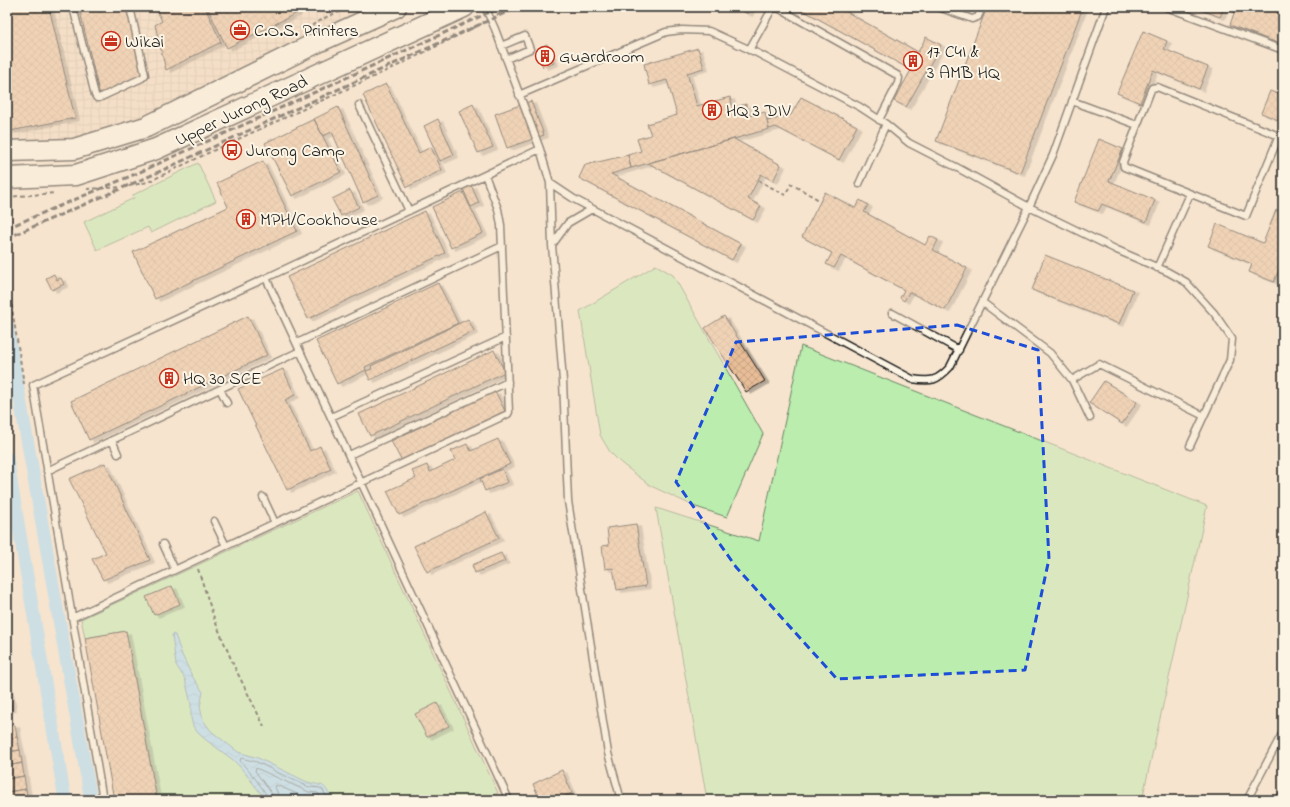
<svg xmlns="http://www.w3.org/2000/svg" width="1290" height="807" font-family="'Indie Flower',sans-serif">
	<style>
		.industrial { fill: url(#industrial-grid) }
		.grass { fill: #baedae; stroke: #6b8465 }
		.water { fill: url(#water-waves); stroke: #698da4 }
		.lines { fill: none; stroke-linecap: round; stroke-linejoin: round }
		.shore { stroke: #506876; stroke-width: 1 }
		.canal { stroke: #9dd9fe; stroke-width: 13 }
		.building { fill: url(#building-cross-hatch); stroke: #1c1c1c; filter: url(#shadow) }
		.service-casing { stroke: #1c1c1c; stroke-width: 9 }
		.primary-casing { stroke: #1c1c1c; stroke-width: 23 }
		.path { stroke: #1c1c1c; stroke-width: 2; stroke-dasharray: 4 3; stroke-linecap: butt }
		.service { stroke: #fcf5e5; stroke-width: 6 }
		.primary { stroke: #fcf5e5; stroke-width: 20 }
		.rail { stroke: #1c1c1c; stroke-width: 3; stroke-dasharray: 6 3; stroke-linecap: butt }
		.marked { fill: none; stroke: #1d4ed8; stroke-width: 3; stroke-dasharray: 8 5; stroke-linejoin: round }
		.labels { text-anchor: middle; stroke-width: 4; stroke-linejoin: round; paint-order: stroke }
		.poi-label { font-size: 18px; fill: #1c1c1c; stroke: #fcf5e5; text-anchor: start }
		.street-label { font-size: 18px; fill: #1c1c1c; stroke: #fcf5e5 }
	</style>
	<defs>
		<pattern id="industrial-grid" width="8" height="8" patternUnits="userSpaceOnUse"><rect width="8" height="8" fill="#f2d8be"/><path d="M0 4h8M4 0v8" fill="none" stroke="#cfb9a3"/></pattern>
		<pattern id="water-waves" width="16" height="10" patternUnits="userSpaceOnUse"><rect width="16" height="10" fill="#9dd9fe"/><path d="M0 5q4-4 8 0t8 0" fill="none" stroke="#87bad9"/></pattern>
		<pattern id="building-cross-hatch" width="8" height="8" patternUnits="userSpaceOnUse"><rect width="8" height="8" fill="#e8bd98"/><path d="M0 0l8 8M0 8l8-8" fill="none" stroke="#c6a282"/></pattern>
		<filter id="shadow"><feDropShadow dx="4.5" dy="2.5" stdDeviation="0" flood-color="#0004"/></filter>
	</defs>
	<rect width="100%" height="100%" fill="#f6e4ce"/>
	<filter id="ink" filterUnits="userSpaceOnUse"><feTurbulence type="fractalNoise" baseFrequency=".025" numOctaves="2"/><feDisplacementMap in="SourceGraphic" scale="8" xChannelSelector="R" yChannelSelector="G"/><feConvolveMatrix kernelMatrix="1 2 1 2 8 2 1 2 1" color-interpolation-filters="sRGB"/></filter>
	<g filter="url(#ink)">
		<path class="industrial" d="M7 7H379L93 140 7 142Z"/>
		<path class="grass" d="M198 163 216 201 151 233 148 227 97 250 84 222 134 198 133 195Z
			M656 265 673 275 763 434 727 517 696 507 651 486 621 463 610 452 600 435 580 311Z
			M801 346 1207 506 1142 800H707L656 508 759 541Z
			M358 491 498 793 481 800H157L126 631 85 638 81 619Z"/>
		<path class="water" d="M173 634 175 635 182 655 192 676 203 692 200 707 203 720 211 731 238 752 258 758 305 781C323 788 322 779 332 800H266L241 768 232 759 206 740 198 733 193 726 191 718V704L185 679 176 665 172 635Z"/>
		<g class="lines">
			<path class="shore" d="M268 800C267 791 247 769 240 761L241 758 257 762 287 777 309 787 320 788 323 790 328 800
				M273 800 272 794 255 771 256 768 302 789 309 792 318 793 322 800
				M279 800 278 794 275 787 276 785 300 795 315 800"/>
			<path class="canal" d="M7 326 91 800
				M7 458 65 800"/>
		</g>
		<path class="building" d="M7 7H49L75 118 10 131 7 118Z
			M79 7H127L143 76 105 93 99 92Z
			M160 7H205L221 42 166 70 155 25 162 21 156 9Z
			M207 7H295L297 13 227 48Z
			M740 7H751L748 14 739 9Z
			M797 7H838L918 52 926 37 941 45 906 107 894 101 911 70Z
			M957 7H967L966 10Z
			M987 7H1083L1020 173 936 141Z
			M1194 7H1224L1220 17Z
			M1236 7H1283V45L1230 25Z
			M1143 31 1167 41 1164 49 1208 67 1199 89 1153 70 1140 103 1117 93Z
			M547 44 554 63 543 67 536 49Z
			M698 48 704 68 687 73 697 106 730 97 733 108 746 104 749 116 765 112 769 129 631 168 628 155 641 151 637 139 651 135 647 124 677 115 667 80 649 85 644 64Z
			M386 84 419 153 431 147 442 170 407 187 363 95Z
			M1270 91 1283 96V122L1261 113Z
			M801 97 857 126 839 160 776 127 769 129 767 121 791 115Z
			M531 101 544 135 507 148 495 114Z
			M473 104 493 147 478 153 459 111Z
			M338 107 378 195 363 202 332 132 323 136 314 119Z
			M314 119 341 172 292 196 265 143Z
			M438 119 454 155 440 161 424 126Z
			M734 139 781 165 773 181 761 174 748 199 761 206 753 220 648 163Z
			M1099 139 1123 149 1109 181 1155 200 1146 222 1102 204 1098 211 1074 202Z
			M628 155 631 168 611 174 741 244 732 260 579 178 585 165Z
			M263 161 297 231 155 299 133 252 228 207 217 183Z
			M471 185 479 203 471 207 463 189Z
			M350 190 359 207 341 216 332 199Z
			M463 192 483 233 451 248 432 207Z
			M825 192 855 208 860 200 868 205 864 212 925 245 930 236 938 240 933 250 967 268 945 310 909 292 904 301 900 298 904 290 841 256 834 268 826 264 832 253 802 237Z
			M1276 210 1283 213V259L1274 282 1249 272 1252 264 1208 246 1217 224 1263 243Z
			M425 211 445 253 308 319 287 277Z
			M1045 255 1133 290 1119 324 1032 290Z
			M54 274 57 280 61 278 64 284 52 290 46 278Z
			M438 283 458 323 365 367 366 370 337 384 316 341Z
			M248 316 267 355 89 440 71 401Z
			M724 316 765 381 746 392 705 328Z
			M468 319 474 331 370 380 366 371 372 369 371 366Z
			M494 350 505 372 370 436 359 414Z
			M283 369 295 395 285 400 310 451 320 446 331 469 287 490 238 389Z
			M1104 381 1137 402 1122 424 1089 403Z
			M495 391 505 411 401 460 391 441Z
			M498 439 510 464 399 515 387 491 416 478 412 471 427 465 430 472 455 460 451 451 467 444 471 451Z
			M105 463 150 560 103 580 92 559 106 553 69 479Z
			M502 469 508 482 485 491 480 479Z
			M486 512 499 538 427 572 414 546Z
			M636 524 646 586 617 590 613 568 605 569 602 546 609 545 607 528Z
			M501 553 505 561 475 573 472 565Z
			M172 586 180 604 154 615 146 597Z
			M126 631 157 800H114L85 638Z
			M7 683 10 696H7Z
			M7 696H10L12 709 7 710Z
			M437 703 449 726 427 737 415 714Z
			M15 725 17 737 7 739V726Z
			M17 737 20 750 7 752V739Z
			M20 750 22 763 7 766V752Z
			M22 763 24 776 7 779V766Z
			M562 770 572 793 557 800H540L533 784Z
			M24 776 26 789 7 792V779Z
			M1283 785V800H1275Z
			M26 789 28 800H7V792Z"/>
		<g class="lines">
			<g class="service-casing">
				<path id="service" d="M73 7 95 95 97 98H99L142 78 145 75 130 7
					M485 7 495 29 540 149 550 183 552 245 563 381 568 501 608 753 621 800
					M938 7 972 19 978 17 982 7
					M1166 7 1283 50
					M501 46 525 36 530 49 506 59
					M749 50 772 9 778 8 897 75 899 78 898 83 879 120
					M1157 87 1279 136 1246 216 1124 167 1123 162 1151 90 1152 88Z
					M519 95 666 32 682 30 709 31 757 53 860 107 886 124 909 143 956 167 1029 207 1117 250 1168 272 1186 282 1214 313 1232 339 1230 360 1190 446
					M1072 101 1137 125
					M359 105 409 211
					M550 183 574 199 912 379C932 382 937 381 950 367L1029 207 1053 155 1106 7
					M859 184 886 124
					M552 245 568 223 592 209
					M1157 268 1190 194
					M266 278 509 800
					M982 302 1050 353 1072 380 1090 418
					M892 313 959 350
					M297 343 502 246
					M1072 380 1099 364 1204 416
					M220 389 227 403
					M331 417 506 337
					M112 440 118 454
					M349 455 508 382
					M47 471 300 351
					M263 497 275 523
					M214 521 226 546
					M163 544 175 570
					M72 618 508 414 509 412 501 225 498 209 485 175
					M103 800 33 385 266 278 540 149
					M1247 800 1283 732"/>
			</g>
			<g class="primary-casing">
				<path id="primary" d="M7 151 74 149 146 127 316 43 396 7
					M7 178 76 175 156 149 464 7"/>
			</g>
			<path class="path" d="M497 15 514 7
				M306 29 328 16 354 7
				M758 180 785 195 791 184 821 201
				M87 189 124 187 148 182 208 153 399 65 483 23
				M7 197 55 193
				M7 277 24 384
				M198 569 215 621 234 666 264 726"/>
			<use href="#service" class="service"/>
			<use href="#primary" class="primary"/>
			<path class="rail" d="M7 228 138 173 501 7
				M7 238 143 179 518 7"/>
		</g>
	</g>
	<path d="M0 0H1290V807H0ZM957 325 1038 350 1049 559 1025 670 837 679 736 567 676 482 736 342Z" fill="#f6e4ce" fill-opacity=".55" fill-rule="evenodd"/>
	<path class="marked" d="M957 325 1038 350 1049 559 1025 670 837 679 736 567 676 482 736 342Z"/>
	<defs>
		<g id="office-ring" transform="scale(1)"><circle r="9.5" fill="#fcf5e5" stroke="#c8321e" stroke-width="1.5"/><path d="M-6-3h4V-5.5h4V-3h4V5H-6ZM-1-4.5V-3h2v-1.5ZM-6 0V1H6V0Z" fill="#c8321e"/></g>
		<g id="building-ring" transform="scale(1)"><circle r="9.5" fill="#fcf5e5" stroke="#c8321e" stroke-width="1.5"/><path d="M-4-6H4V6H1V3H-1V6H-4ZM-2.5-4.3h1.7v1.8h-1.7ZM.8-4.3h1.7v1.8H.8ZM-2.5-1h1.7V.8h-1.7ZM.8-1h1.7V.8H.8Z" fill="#c8321e"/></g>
		<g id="bus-ring" transform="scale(1)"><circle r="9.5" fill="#fcf5e5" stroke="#c8321e" stroke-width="1.5"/><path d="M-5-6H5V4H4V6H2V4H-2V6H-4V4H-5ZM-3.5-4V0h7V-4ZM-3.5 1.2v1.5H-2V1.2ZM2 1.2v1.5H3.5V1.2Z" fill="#c8321e"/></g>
	</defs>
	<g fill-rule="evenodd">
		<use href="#office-ring" x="240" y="30"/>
		<use href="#office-ring" x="111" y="41"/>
		<use href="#building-ring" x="545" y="56"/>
		<use href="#building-ring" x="913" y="61"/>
		<use href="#building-ring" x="712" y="110"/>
		<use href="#bus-ring" x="232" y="150"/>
		<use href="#building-ring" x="246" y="219"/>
		<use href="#building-ring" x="169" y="378"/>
	</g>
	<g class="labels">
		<g class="poi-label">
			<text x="254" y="36">C.O.S. Printers</text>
			<text x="125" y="47">Wikai</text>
			<text x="927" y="57">17 C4I &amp;<tspan x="927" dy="21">3 AMB HQ</tspan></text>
			<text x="559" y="62">Guardroom</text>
			<text x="726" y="116">HQ 3 DIV</text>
			<text x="246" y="156">Jurong Camp</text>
			<text x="260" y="225">MPH/Cookhouse</text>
			<text x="183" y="384">HQ 30 SCE</text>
		</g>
		<g class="street-label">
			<text transform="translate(241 110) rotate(-25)" y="6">Upper Jurong Road</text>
		</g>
	</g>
	<rect width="1290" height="807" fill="none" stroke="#fcf5e5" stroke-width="24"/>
	<rect x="12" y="12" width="1266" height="783" fill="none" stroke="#1c1c1c" stroke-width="1.5" filter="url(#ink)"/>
</svg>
